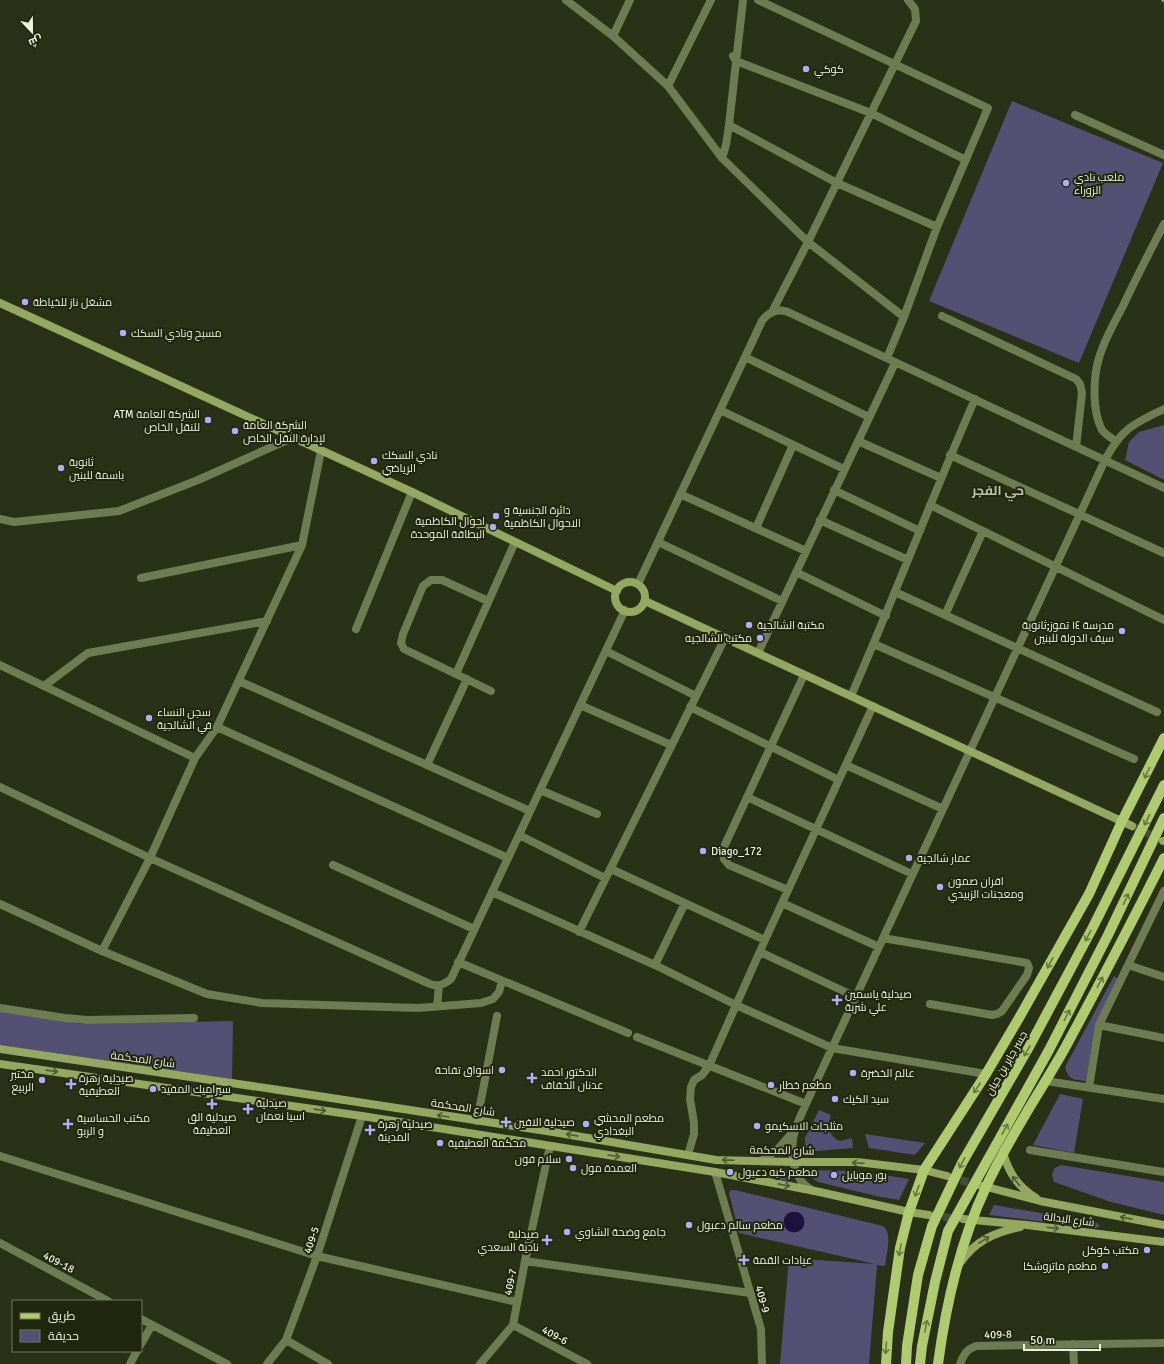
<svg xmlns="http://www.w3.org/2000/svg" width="1164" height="1364" font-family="Signika,Cairo,sans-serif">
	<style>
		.green { fill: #535074 }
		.water { fill: #1c1240; stroke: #5a5570 }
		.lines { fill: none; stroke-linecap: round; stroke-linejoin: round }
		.secondary-tunnel { stroke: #464e35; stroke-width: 8; stroke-dasharray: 8 4; stroke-linecap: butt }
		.street { stroke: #6f7c51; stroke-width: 8 }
		.secondary { stroke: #94a862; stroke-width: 8 }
		.primary { stroke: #b0cb6f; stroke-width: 10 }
		.rail { stroke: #a3a996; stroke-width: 3; stroke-dasharray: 5 5; stroke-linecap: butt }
		.oneway { stroke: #68793e }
		.oneway2 { stroke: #4e5b2f }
		.poi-dot { fill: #b4acf9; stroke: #20270d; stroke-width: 1.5 }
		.labels { text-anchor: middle; stroke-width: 4; stroke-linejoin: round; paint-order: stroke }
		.poi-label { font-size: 11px; fill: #ebf1e1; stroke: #20270d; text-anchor: start }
		.street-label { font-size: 11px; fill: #ebf1e1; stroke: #20270d }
		.quarter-label { font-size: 13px; font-weight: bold; fill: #b9c4a4; stroke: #20270d }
	</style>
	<rect width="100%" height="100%" fill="#293117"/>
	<path class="green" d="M1012 101 1163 163 1079 363 929 301Z
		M1164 425V480L1125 460 1129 442 1139 432Z
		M1114 976 1118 979 1094 1030 1086 1081C1073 1079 1069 1081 1065 1067Z
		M0 1011 81 1024 233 1021 232 1079 0 1045Z
		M1060 1094 1083 1099 1074 1153 1033 1145Z
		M819 1110 831 1115C828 1125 828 1137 840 1141L852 1138 853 1148 805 1152V1138Z
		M865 1134 925 1143 915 1155 869 1148Z
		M1061 1165 1164 1182V1215L1111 1202 1054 1182 1052 1174 1055 1168Z
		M787 1170 792 1182 749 1173V1172Z
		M806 1170 858 1171 909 1179 899 1200 876 1196 818 1182 812 1178Z
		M731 1190H735L883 1226C893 1234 886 1255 885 1266L877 1265 869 1364H780L789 1258 875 1264 739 1233 729 1193Z
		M994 1205 1097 1223 1100 1226 1096 1228 989 1215Z"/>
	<path class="water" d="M783 1222a11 11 0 1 1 22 0a11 11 0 1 1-22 0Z"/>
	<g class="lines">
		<path class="secondary-tunnel" d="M1132 826 1159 839
			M949 1177 979 1185
			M931 1215 960 1219"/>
		<path class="street" d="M566 0 613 36 668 86 722 158 808 242 904 317
			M758 0 988 108 937 227 904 317 887 358
			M613 36 630 0
			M733 56 736 61 871 113 966 160
			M668 86 711 0
			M1075 115 1164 155
			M729 125 837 183 937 227
			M722 158 726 145 729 125 743 0
			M772 312 808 242 916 21 915 9 908 0
			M942 316 1076 379 1080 384 1082 393 1076 447
			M745 357 869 417
			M720 410 844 469
			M858 441 941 478
			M1116 441C1111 438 1106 435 1102 430 1092 411 1093 378 1099 358 1104 340 1114 323 1123 306 1136 278 1150 251 1164 224
			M950 455 1164 553
			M834 490 920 531
			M680 494 806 551
			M930 505 1164 620
			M0 519 14 522 119 511 198 480 292 438
			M820 520 908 560
			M756 528 793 445
			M658 542 782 601
			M796 572 886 616
			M141 578 302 545
			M638 584 762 321C768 312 778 308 788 312L1164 488
			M895 592 1157 712
			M488 601 442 580H431L423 586 403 634 401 643 404 649 491 691
			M945 615 983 531
			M356 629 412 492
			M874 644 1134 759
			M606 651 696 696
			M758 653 895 363
			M0 665 195 758
			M456 674 515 542
			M239 681 530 811
			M44 686 88 653 267 621
			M851 696C894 598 932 497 975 399
			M580 705 671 745
			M690 707 839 780
			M217 727 508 858
			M427 765 467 679
			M846 765 943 809
			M0 787 150 858 430 984C438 987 444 985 451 979L625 610
			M540 790 597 814
			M747 797 912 874
			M519 835 605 878
			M333 865 474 929
			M611 869 765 940
			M788 890 729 865 724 859 723 849 804 675
			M492 892 655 965 736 1005 832 1048 986 1074
			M782 903 879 947
			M0 904 102 951 207 994 262 1003 418 1008 481 1003 493 999 499 992 502 981
			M579 932 725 638
			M883 938 1027 963 1029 968 1027 975 1002 1011 997 1014 992 1015 930 1004
			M102 951 150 858 195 758 217 727 302 545 321 451
			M760 952 856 997
			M458 962 628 1033
			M655 965 685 903
			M1128 965 1164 977
			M437 1006 439 986
			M0 1008 65 1018 87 1020 194 1018
			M1099 1025 1164 1038
			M637 1037 806 1104
			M1046 1081 1164 1099
			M1089 1087 1099 1025 1164 891
			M477 1121 497 1016
			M1030 1150 1164 1172
			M688 1155 694 1134V1123L690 1099 691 1087 694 1080 702 1075 709 1066 765 940 873 706
			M0 1156 317 1256 517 1302
			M761 1161 778 1149 793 1132
			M715 1172 761 1329 762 1364
			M813 1191C792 1180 789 1151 795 1130 798 1121 802 1113 806 1104L1105 460C1122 428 1133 424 1164 409
			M0 1243 108 1301
			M525 1261 750 1293
			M141 1319 227 1364
			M513 1325 587 1364
			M286 1340 328 1364
			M141 1344 152 1325
			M1073 1344 1074 1364
			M130 1364 137 1351
			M267 1364 286 1340 317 1256 362 1116
			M480 1364 513 1325 525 1261 550 1146
			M960 1364C964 1354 966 1350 976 1346L1164 1343"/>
		<path class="secondary" d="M0 303 412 492 617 591
			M615 597a15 15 0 1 1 30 0a15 15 0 1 1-30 0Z
			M645 601 1132 826
			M1163 841H1164
			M0 1049 279 1090 553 1132 716 1160 793 1162H857L924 1170 947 1176
			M0 1064 362 1116 715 1172 815 1191 909 1212 929 1215
			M1003 1153C1009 1173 1018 1187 1036 1198
			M979 1185 1040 1201 1164 1225
			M963 1219 1027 1225 1164 1242
			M960 1263C976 1240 994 1233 1020 1227"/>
		<path class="primary" d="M886 1364 888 1332 900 1248 909 1212 924 1170 986 1074 1019 1018 1089 894 1122 821 1164 738
			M906 1364 907 1346 918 1275 932 1226 962 1163 1029 1047 1093 927 1164 785
			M920 1364 922 1346 935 1282 948 1231 1049 1050 1108 935 1164 818
			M938 1364C946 1304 960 1242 986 1187 1008 1139 1039 1094 1065 1048 1099 985 1132 922 1164 858"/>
		<path class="rail" d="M1162 0 1164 1"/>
	</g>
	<defs><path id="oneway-shaft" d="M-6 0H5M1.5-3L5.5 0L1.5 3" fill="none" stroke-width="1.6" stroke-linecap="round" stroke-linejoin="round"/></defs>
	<g class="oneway">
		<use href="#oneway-shaft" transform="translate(1147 773) rotate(116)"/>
		<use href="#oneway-shaft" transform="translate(1147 820) rotate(117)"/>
		<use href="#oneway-shaft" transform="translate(1126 899) rotate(-65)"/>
		<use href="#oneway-shaft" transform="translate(1088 936) rotate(118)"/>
		<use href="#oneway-shaft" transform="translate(1050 963) rotate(119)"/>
		<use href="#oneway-shaft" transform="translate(1100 982) rotate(-62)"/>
		<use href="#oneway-shaft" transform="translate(1067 1015) rotate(-63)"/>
		<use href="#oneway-shaft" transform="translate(1027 1051) rotate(120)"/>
		<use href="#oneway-shaft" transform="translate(977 1088) rotate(123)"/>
		<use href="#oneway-shaft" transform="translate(1005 1129) rotate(-61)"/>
		<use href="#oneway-shaft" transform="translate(962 1163) rotate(118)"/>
		<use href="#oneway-shaft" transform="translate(917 1191) rotate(110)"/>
		<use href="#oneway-shaft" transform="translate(900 1250) rotate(101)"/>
		<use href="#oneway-shaft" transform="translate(926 1326) rotate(-79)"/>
		<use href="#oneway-shaft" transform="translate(886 1348) rotate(95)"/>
	</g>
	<g class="oneway2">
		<use href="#oneway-shaft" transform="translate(52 1071) rotate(8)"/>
		<use href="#oneway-shaft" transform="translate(320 1110) rotate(8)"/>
		<use href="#oneway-shaft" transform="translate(443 1116) rotate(-171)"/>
		<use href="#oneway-shaft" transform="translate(572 1135) rotate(-170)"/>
		<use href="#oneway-shaft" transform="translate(614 1156) rotate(9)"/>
		<use href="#oneway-shaft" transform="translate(728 1160) rotate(-178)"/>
		<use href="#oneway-shaft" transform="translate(858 1163) rotate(-177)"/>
		<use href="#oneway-shaft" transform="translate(1016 1181) rotate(-128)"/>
		<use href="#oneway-shaft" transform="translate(784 1185) rotate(11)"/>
		<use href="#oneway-shaft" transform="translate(1126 1218) rotate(-169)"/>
		<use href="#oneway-shaft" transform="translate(1053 1228) rotate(7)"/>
		<use href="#oneway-shaft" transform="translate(984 1240) rotate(-32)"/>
	</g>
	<g class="poi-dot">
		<circle cx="806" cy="69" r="4"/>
		<circle cx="1066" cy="183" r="4"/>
		<circle cx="25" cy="302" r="4"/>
		<circle cx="123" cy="333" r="4"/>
		<circle cx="208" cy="420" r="4"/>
		<circle cx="235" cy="431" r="4"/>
		<circle cx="374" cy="461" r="4"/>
		<circle cx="61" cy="468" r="4"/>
		<circle cx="496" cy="516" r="4"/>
		<circle cx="493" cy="527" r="4"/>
		<circle cx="749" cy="625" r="4"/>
		<circle cx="1122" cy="631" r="4"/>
		<circle cx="760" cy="638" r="4"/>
		<circle cx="149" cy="718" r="4"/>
		<circle cx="703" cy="851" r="4"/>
		<circle cx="909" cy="858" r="4"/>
		<circle cx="940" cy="887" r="4"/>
		<path d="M835 994h4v4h4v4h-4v4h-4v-4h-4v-4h4z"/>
		<circle cx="502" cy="1070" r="4"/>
		<circle cx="853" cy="1073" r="4"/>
		<path d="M530 1072h4v4h4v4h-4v4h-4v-4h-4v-4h4z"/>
		<circle cx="42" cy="1080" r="4"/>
		<path d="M69 1078h4v4h4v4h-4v4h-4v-4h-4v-4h4z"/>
		<circle cx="771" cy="1085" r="4"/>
		<circle cx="153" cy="1089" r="4"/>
		<circle cx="835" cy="1099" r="4"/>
		<path d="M210 1098h4v4h4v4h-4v4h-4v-4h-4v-4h4z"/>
		<path d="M246 1103h4v4h4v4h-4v4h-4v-4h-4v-4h4z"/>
		<path d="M504 1116h4v4h4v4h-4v4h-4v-4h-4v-4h4z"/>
		<path d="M66 1118h4v4h4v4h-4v4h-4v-4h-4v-4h4z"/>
		<circle cx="586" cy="1124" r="4"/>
		<circle cx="757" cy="1126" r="4"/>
		<path d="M368 1124h4v4h4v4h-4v4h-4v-4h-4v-4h4z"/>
		<circle cx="440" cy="1143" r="4"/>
		<circle cx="569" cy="1159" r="4"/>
		<circle cx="573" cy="1168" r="4"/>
		<circle cx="730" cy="1172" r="4"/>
		<circle cx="834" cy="1175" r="4"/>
		<circle cx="689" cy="1225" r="4"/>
		<circle cx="567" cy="1232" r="4"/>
		<path d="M545 1234h4v4h4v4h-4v4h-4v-4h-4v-4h4z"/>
		<circle cx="1147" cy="1250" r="4"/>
		<path d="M742 1254h4v4h4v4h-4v4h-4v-4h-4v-4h4z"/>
		<circle cx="1105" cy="1266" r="4"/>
	</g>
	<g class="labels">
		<g class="poi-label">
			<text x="814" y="73">كوكي</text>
			<text x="1074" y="181">ملعب نادي<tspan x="1074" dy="13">الزوراء</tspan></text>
			<text x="33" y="306">مشغل ناز للخياطة</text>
			<text x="131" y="337">مسبح ونادي السكك</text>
			<text x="200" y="418" text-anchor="end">ATM الشركة العامة<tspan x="200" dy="13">للنقل الخاص</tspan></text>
			<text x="243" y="429">الشركة العامة<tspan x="243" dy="13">لإدارة النقل الخاص</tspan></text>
			<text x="382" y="459">نادي السكك<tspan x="382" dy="13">الرياضي</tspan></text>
			<text x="69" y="466">ثانوية<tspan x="69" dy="13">باسمة للبنين</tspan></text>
			<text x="504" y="514">دائرة الجنسية و<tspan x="504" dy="13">الاحوال الكاظمية</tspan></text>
			<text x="485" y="525" text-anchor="end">احوال الكاظمية<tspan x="485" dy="13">البطاقة الموحدة</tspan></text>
			<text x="757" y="629">مكتبة الشالجية</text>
			<text x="1114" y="629" text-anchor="end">مدرسة ١٤ تموز;ثانوية<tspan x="1114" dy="13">سيف الدولة للبنين</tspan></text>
			<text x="752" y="642" text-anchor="end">مكتب الشالجيه</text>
			<text x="157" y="716">سجن النساء<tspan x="157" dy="13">في الشالجية</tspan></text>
			<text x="711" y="855">Diago_172</text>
			<text x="917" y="862">عمار شالجيه</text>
			<text x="948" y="885">افران صمون<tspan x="948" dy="13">ومعجنات الزبيدي</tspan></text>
			<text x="845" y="998">صيدلية ياسمين<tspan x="845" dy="13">علي شربة</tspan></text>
			<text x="494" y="1074" text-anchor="end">اسواق تفاحة</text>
			<text x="541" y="1076">الدكتور احمد<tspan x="541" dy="13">عدنان الخفاف</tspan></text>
			<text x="861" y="1077">عالم الخضرة</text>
			<text x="34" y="1078" text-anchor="end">مختبر<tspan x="34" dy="13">الربيع</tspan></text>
			<text x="79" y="1082">صيدلية زهرة<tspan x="79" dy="13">العطيفية</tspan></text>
			<text x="779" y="1089">مطعم خطار</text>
			<text x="161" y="1093">سيراميك المفيد</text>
			<text x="843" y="1103">سيد الكيك</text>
			<text x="256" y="1107">صيدلية<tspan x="256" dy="13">اسيا نعمان</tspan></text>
			<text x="212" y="1121" text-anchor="middle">صيدلية الق<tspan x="212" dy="13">العطيفة</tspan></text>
			<text x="77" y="1122">مكتب الحساسية<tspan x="77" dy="13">و الربو</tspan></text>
			<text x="594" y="1122">مطعم المحشي<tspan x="594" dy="13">البغدادي</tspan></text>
			<text x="514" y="1126">صيدلية الافين</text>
			<text x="378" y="1128">صيدلية زهرة<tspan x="378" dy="13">المدينة</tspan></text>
			<text x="765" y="1130">مثلجات الاسكيمو</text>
			<text x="448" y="1147">محكمة العطيفية</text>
			<text x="561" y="1163" text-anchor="end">سلام فون</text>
			<text x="581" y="1172">العمدة مول</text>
			<text x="738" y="1176">مطعم كبه دعبول</text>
			<text x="842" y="1179">بور موبايل</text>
			<text x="697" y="1229">مطعم سالم دعبول</text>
			<text x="575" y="1236">جامع وضحة الشاوي</text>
			<text x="539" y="1238" text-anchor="end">صيدلية<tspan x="539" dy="13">نادية السعدي</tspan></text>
			<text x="1139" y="1254" text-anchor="end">مكتب كوكل</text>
			<text x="753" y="1264">عيادات القمة</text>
			<text x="1097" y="1270" text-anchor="end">مطعم ماتروشكا</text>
		</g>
		<g class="street-label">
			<text transform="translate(143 1059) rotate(8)" y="4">شارع المحكمة</text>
			<text transform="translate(1006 1063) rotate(-60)" y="4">جسر جابر بن حيان</text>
			<text transform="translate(463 1107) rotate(9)" y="4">شارع المحكمة</text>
			<text transform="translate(782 1150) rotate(1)" y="4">شارع المحكمة</text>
			<text transform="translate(1069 1219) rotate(7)" y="4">شارع البدالة</text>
			<text transform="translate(311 1240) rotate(-72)" y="4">409-5</text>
			<text transform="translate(59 1262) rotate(28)" y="4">409-18</text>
			<text transform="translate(510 1282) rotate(-79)" y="4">409-7</text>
			<text transform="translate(763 1299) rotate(74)" y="4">409-9</text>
			<text transform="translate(998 1334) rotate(-1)" y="4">409-8</text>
			<text transform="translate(555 1335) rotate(28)" y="4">409-6</text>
		</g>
		<g class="quarter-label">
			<text x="998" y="495">حي الفجر</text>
		</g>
	</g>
	<rect x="12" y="1300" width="130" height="52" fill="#20270d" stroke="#717862"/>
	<rect x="20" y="1313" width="20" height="6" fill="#b0cb6f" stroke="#717862"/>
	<text x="48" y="1320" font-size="12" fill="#ebf1e1">طريق</text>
	<rect x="20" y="1330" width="20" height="12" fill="#535074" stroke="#717862"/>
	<text x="48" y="1340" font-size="12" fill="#ebf1e1">حديقة</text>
	<g transform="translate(32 32) rotate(158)" stroke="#20270d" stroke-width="3" paint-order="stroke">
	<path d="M0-3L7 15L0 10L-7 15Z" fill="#ebf1e1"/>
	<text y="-6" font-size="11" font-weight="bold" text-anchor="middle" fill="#ebf1e1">ش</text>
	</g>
	<path d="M1024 1344v6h76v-6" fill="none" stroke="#ebf1e1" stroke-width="2"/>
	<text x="1030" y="1344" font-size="12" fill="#ebf1e1" stroke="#20270d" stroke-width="3" paint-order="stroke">50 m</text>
</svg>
